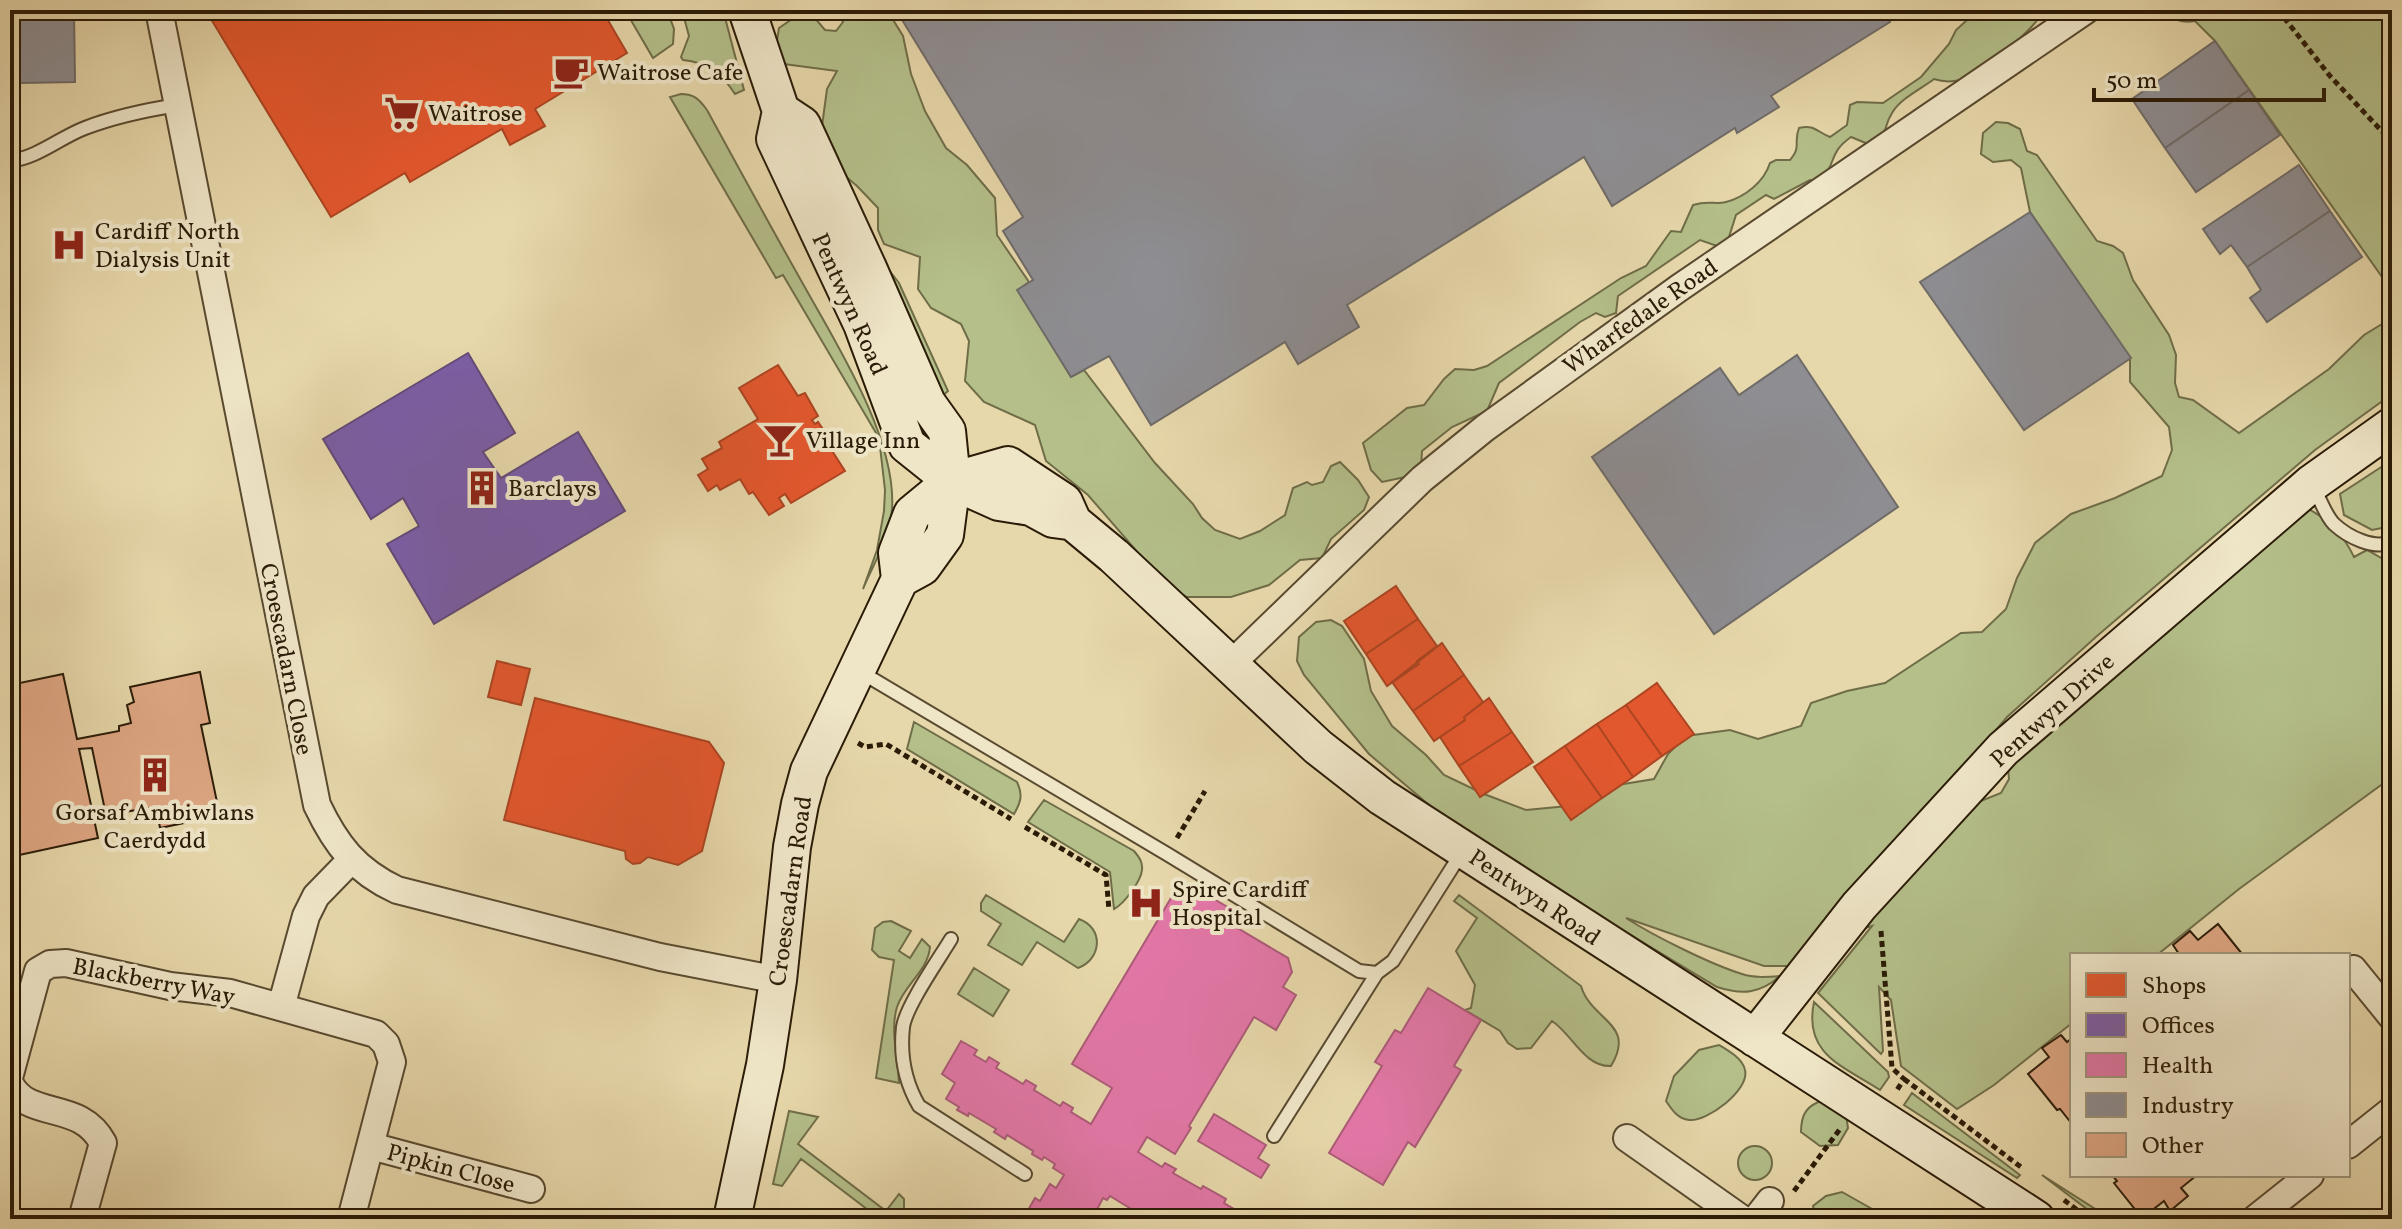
<svg xmlns="http://www.w3.org/2000/svg" width="2402" height="1229" font-family="Vollkorn,serif">
	<style>
		.green { fill: #b4bf8a; stroke: #6f6d48; stroke-width: 2 }
		.shops { fill: #e4572e; stroke: #ac4522; stroke-width: 2 }
		.offices { fill: #7b5ea7; stroke: #634a77; stroke-width: 2 }
		.health { fill: #e377a8; stroke: #ac5b78; stroke-width: 2 }
		.industry { fill: #8d8d92; stroke: #6f6b68; stroke-width: 2 }
		.building { fill: #dfa784; stroke: #2a1b07; stroke-width: 2 }
		.lines { fill: none; stroke-linecap: round; stroke-linejoin: round }
		.lane-casing { stroke: #594a30; stroke-width: 16 }
		.street-casing { stroke: #594a30; stroke-width: 30 }
		.secondary-casing { stroke: #2a1b07; stroke-width: 40 }
		.path { stroke: #2a1b07; stroke-width: 5; stroke-dasharray: 6 4; stroke-linecap: butt }
		.lane { stroke: #efe6c8; stroke-width: 12 }
		.street { stroke: #efe6c8; stroke-width: 26 }
		.secondary { stroke: #efe6c8; stroke-width: 36 }
		.labels { text-anchor: middle; stroke-width: 8; stroke-linejoin: round; paint-order: stroke }
		.poi-label { font-size: 24px; fill: #2a1b07; stroke: #efe6c8; text-anchor: start }
		.street-label { font-size: 24px; fill: #2a1b07; stroke: #efe6c8 }
	</style>
	<rect width="100%" height="100%" fill="#e7d8ab"/>
	<filter id="stains"><feTurbulence type="fractalNoise" baseFrequency=".0025" numOctaves="4"/><feColorMatrix values="0 0 0 0 .2 0 0 0 0 .09 0 0 0 0 .02 0 0 0 .5 -.17"/></filter>
	<radialGradient id="worn" r=".72"><stop offset=".6" stop-color="#630" stop-opacity="0"/><stop offset="1" stop-color="#630" stop-opacity=".3"/></radialGradient>
	<path class="green" d="M625 10H667L674 29 673 44 653 58Z
		M682 10H723L744 90 735 94C722 74 707 62 683 60L681 57 689 36Z
		M790 10H808L825 30 836 31 843 22 837 10H887L903 36 911 74 925 111 946 148 967 165 995 198 997 235 1029 282 1018 290 1071 377 1084 370 1155 463 1193 504 1202 518 1215 530 1240 539 1260 531 1285 515 1293 488 1307 482 1312 485 1323 482 1331 466 1340 462 1358 480 1369 497 1364 510 1331 539 1322 558 1300 560 1269 585 1231 597H1187L1166 585 1088 495 1046 461 1035 425 984 402 965 381 969 341 961 324 931 308 918 289 920 257 884 244 878 230V208L857 186 826 160 820 141 827 89 837 71 784 64 775 53 779 28 792 19Z
		M1978 10H2038V19C2026 36 1980 73 1960 80 1952 82 1943 82 1934 79 1921 89 1901 98 1892 113 1882 129 1890 131 1873 146L1851 137C1827 154 1838 163 1820 180H1810L1774 199 1766 195 1736 215 1728 240 1723 248 1700 240 1618 296 1616 313 1605 317 1596 313 1580 322 1499 383 1487 411 1452 427 1422 451 1421 467 1410 476 1382 482 1371 470 1363 443 1407 408 1424 405 1444 379 1455 369 1474 370 1487 366 1621 278 1646 266 1671 231 1681 232 1693 205C1709 200 1715 205 1726 202 1745 197 1764 182 1770 163L1776 160H1790C1802 146 1793 143 1799 128 1814 124 1817 132 1830 137L1847 125 1850 105 1857 102 1883 103 1921 77 1949 44 1956 30Z
		M2166 10H2392V291L2215 41 2195 21C2182 23 2173 21 2166 10Z
		M681 94C694 94 699 99 707 110 737 165 767 220 798 275 832 337 897 436 892 509 890 537 874 563 863 589L877 550 884 511 885 490 879 438 783 275 776 278 670 97Z
		M1996 122 2008 123 2020 129 2027 151 2037 155 2097 241 2113 246 2123 253 2133 280 2169 335 2176 355 2175 383 2179 397 2193 400 2239 433 2329 369 2364 335 2392 318V394L2315 450 2097 636 2007 717 1911 829 2001 793 2009 779 2007 757 2303 506C2327 518 2342 532 2354 557L2367 550 2385 560H2392V777L2239 889 2157 955H2072V1023L1994 1085 1957 1109 1901 1066 1891 1000 1879 987 1883 1051 1881 1054 1818 993 1872 926 1857 930 1790 966H1764L1626 918C1654 936 1710 964 1742 974 1754 978 1767 977 1780 976 1760 994 1742 995 1717 987L1488 849 1435 810 1369 754 1304 675 1297 661 1299 637 1316 622 1331 620 1342 626 1364 659 1371 691 1392 726 1426 755 1444 775 1484 794 1526 810 1568 806 1599 788 1654 779 1668 754 1686 736 1730 730 1758 739 1801 726 1811 703 1847 691 1885 683 1961 633 1982 632 2006 609 2017 578 2035 543 2071 514 2115 498 2162 476 2172 450 2169 427 2130 382V358L2030 212 2021 168 2011 160 1993 162 1981 154 1983 133Z
		M885 265 899 283 948 391 940 398Z
		M2392 460V526L2372 530 2344 515 2340 494Z
		M914 722 1017 782C1023 795 1021 802 1014 814L907 749Z
		M1044 800 1134 851C1139 857 1143 862 1142 870 1141 881 1124 904 1114 909L1110 872 1028 822Z
		M986 895 1064 942 1079 919C1104 928 1102 959 1078 968L1037 942 1022 965 988 945 1001 924 981 911V903Z
		M1459 895 1581 986C1591 1021 1637 1023 1611 1066 1584 1067 1572 1034 1552 1021L1531 1048 1517 1049 1508 1043 1500 1031 1465 1010 1471 1008 1475 985 1456 951 1477 918 1454 901Z
		M891 921 911 931 899 951 910 958 922 939 930 947C928 971 904 985 897 1007 890 1029 898 1060 899 1083L876 1078 894 960 879 957 872 950 875 928 883 922Z
		M974 968 1009 990 993 1016 958 994Z
		M1814 1002 1888 1072 1889 1077 1880 1090C1843 1066 1803 1054 1814 1002Z
		M1719 1045C1729 1051 1743 1059 1745 1070 1750 1090 1707 1122 1689 1120 1678 1119 1672 1110 1666 1101L1674 1076 1699 1050Z
		M1912 1093 2020 1175 2017 1178 1904 1105Z
		M1824 1100 1846 1115 1848 1128 1838 1145 1820 1146 1801 1132C1801 1114 1807 1105 1824 1100Z
		M789 1111 818 1117 798 1144 886 1211 899 1194 904 1199V1208L899 1219H880L801 1159 782 1186 773 1184Z
		M1738 1163a17 17 0 1 1 34 0a17 17 0 1 1-34 0Z
		M2042 1175 2111 1219H2100Z
		M1842 1192 1874 1210 1875 1219H1816L1813 1206 1826 1196Z"/>
	<path class="shops" d="M226 10H602L627 53 535 109 545 126 510 145 502 129 410 182 405 173 331 217 211 19Z
		M778 365 798 396 805 393 818 416 812 420 815 424 818 422 831 441 827 443 845 471 791 503 785 494 779 498 784 506 769 515 753 492 749 494 740 479 720 490 717 485 708 491 698 475 708 469 702 459 722 448 719 442 758 419 739 388Z
		M1396 586 1418 619 1366 654 1344 621Z
		M1418 619 1437 646 1417 661 1419 664 1387 686 1366 654Z
		M1442 643 1464 675 1413 711 1392 682Z
		M497 661 530 669 521 705 488 697Z
		M1464 675 1483 702 1464 717 1465 720 1434 741 1413 711Z
		M1657 683 1694 734 1662 756 1626 705Z
		M535 698 709 742 724 763 702 851 678 865 648 857 640 863 633 864 626 859 625 851 504 820Z
		M1489 698 1512 732 1459 766 1440 737 1465 720 1464 717Z
		M1626 705 1662 756 1633 777 1597 724Z
		M1597 724 1633 777 1602 798 1565 746Z
		M1512 732 1533 762 1480 797 1459 766Z
		M1565 746 1602 798 1571 820 1534 767Z"/>
	<path class="offices" d="M468 353 515 433 483 452 501 478 578 432 625 511 434 624 387 544 419 526 403 498 371 519 323 439Z"/>
	<path class="health" d="M1190 885 1231 909 1224 920 1288 958 1292 972 1283 987 1296 995 1276 1030 1254 1017 1189 1126 1191 1128 1175 1154 1147 1137 1138 1152 1162 1167 1165 1163 1176 1169 1173 1173 1201 1189 1203 1186 1226 1199 1224 1203 1251 1219H1139L1134 1216 1136 1212 1110 1196 1107 1200 1103 1198 1092 1219H1029L1032 1214 1027 1212 1035 1198 1040 1201 1050 1184 1056 1188 1064 1175 1053 1168 1055 1164 1044 1157 1042 1160 1032 1154 1033 1151 1007 1135 1005 1139 994 1132 996 1129 969 1113 968 1116 957 1110 959 1107 946 1099 955 1083 942 1074 961 1041 977 1050 974 1055 986 1062 989 1057 999 1063 996 1068 1023 1084 1026 1080 1036 1086 1034 1090 1060 1106 1063 1102 1073 1108 1071 1112 1091 1124 1112 1088 1072 1064 1177 888Z
		M1428 988 1481 1020 1454 1066 1461 1070 1415 1147 1408 1142 1383 1185 1329 1153 1382 1066 1375 1062 1395 1030 1401 1033Z
		M1214 1114 1266 1145 1258 1158 1269 1165 1261 1178 1198 1141Z"/>
	<path class="industry" d="M74 10 75 82 20 83V106L10 107V11Z
		M896 10H1882L1890 22 1771 96 1779 107 1737 133 1735 128 1612 206 1584 157 1347 305 1359 327 1298 364 1285 342 1151 425 1109 356 1071 377 1017 290 1033 280 1003 231 1023 217Z
		M2215 41 2249 90 2165 148 2132 99Z
		M2249 90 2280 135 2196 192 2165 148Z
		M2299 165 2330 211 2247 267 2231 245 2220 254 2203 229Z
		M2330 211 2362 257 2267 322 2250 298 2261 290 2247 267Z
		M2030 212 2131 358 2024 430 1920 282Z
		M1797 355 1898 507 1714 634 1592 457 1720 368 1739 395Z"/>
	<path class="building" d="M200 672 210 723 201 725 217 802 211 804 213 817 160 828 157 810 149 811V808L106 815 92 748 79 749 98 838 10 857V685L63 674 77 739 119 731V726L131 723 127 705 134 702 130 687Z
		M2218 924 2243 955H2177L2179 954 2173 945 2190 931 2198 940Z
		M2061 1035 2067 1042 2072 1038V1124L2060 1109 2057 1110 2028 1074 2049 1057 2042 1048Z
		M2112 1175H2197L2181 1188 2188 1196 2170 1211 2164 1201 2142 1218 2114 1183 2117 1181Z"/>
	<g class="lines">
		<g class="lane-casing">
			<path id="lane" d="M10 161C39 157 59 138 85 128 116 116 146 110 178 105
				M2313 485C2319 497 2325 515 2334 524 2348 537 2374 550 2392 542
				M859 671 1167 854 1359 971 1377 973 1393 961 1462 852
				M951 939C939 959 906 1006 903 1027 900 1054 905 1082 919 1106L1025 1174
				M1274 1136 1377 973"/>
		</g>
		<g class="street-casing">
			<path id="street" d="M159 10 317 805C336 845 356 871 397 890L660 957 778 980
				M1229 666 1422 479 1485 428 1679 288 2086 10
				M2353 969 2392 1017
				M281 1007 306 916 316 896 352 859
				M10 1074 38 971 50 964 66 963 170 986 230 993 376 1034 386 1044 392 1062 351 1219
				M10 1084C29 1121 80 1099 103 1143L82 1219
				M1627 1138 1742 1219
				M2348 1145 2392 1110
				M371 1146 531 1189
				M1756 1219 1770 1201
				M2255 1219 2310 1175"/>
		</g>
		<g class="secondary-casing">
			<path id="secondary" d="M747 10 781 111 775 139 862 324 907 445 952 481 999 502 1031 507 1053 519 1068 521
				M781 111 802 125 868 268 927 403 947 431 952 481 945 535 922 567 900 579
				M1755 1038 1859 906 2003 749 2312 483 2392 426
				M732 1219 765 1065 778 980 792 847 800 804 809 771 900 579 897 553 912 514 952 481 1008 465 1064 502 1073 522 1114 556 1318 747 1382 797 2036 1219"/>
		</g>
		<path class="path" d="M2278 10 2330 76 2392 142
			M858 743 865 747 886 744 1011 819
			M1025 827 1106 875 1109 910
			M1177 838 1205 791
			M1881 931 1892 1068 1904 1079 1897 1090
			M1904 1079 2021 1167
			M1794 1191 1840 1129
			M2064 1200 2089 1219"/>
		<use href="#lane" class="lane"/>
		<use href="#street" class="street"/>
		<use href="#secondary" class="secondary"/>
	</g>
	<defs>
		<g id="cafe-bare" transform="scale(2.76)"><path d="M-5.5-4.5H6V0H3Q3 3.5 0 3.5H-2.5Q-5.5 3.5-5.5 0ZM3-3.2v2h1.7v-2ZM-6 4.5H4V6H-6Z" fill="#8f2418" stroke="#efe6c8" stroke-width="2.5" paint-order="stroke"/></g>
		<g id="supermarket-bare" transform="scale(2.76)"><path d="M-6-5.5h2.5l.6 2H6L4.5 2H-2.5L-4.4-4H-6ZM-1.5 3.2a1.3 1.3 0 1 0 .1 0ZM3 3.2a1.3 1.3 0 1 0 .1 0Z" fill="#8f2418" stroke="#efe6c8" stroke-width="2.5" paint-order="stroke"/></g>
		<g id="hospital-bare" transform="scale(2.76)"><path d="M-5-5h3v3.5h4V-5h3V5h-3V1.5h-4V5h-3Z" fill="#8f2418" stroke="#efe6c8" stroke-width="2.5" paint-order="stroke"/></g>
		<g id="bar-bare" transform="scale(2.76)"><path d="M-6-5H6L.8 .8V4.5H3.5V6h-7V4.5H-.8V.8Z" fill="#8f2418" stroke="#efe6c8" stroke-width="2.5" paint-order="stroke"/></g>
		<g id="building-bare" transform="scale(2.76)"><path d="M-4-6H4V6H1V3H-1V6H-4ZM-2.5-4.3h1.7v1.8h-1.7ZM.8-4.3h1.7v1.8H.8ZM-2.5-1h1.7V.8h-1.7ZM.8-1h1.7V.8H.8Z" fill="#8f2418" stroke="#efe6c8" stroke-width="2.5" paint-order="stroke"/></g>
	</defs>
	<g fill-rule="evenodd">
		<use href="#cafe-bare" x="571" y="72"/>
		<use href="#supermarket-bare" x="402" y="113"/>
		<use href="#hospital-bare" x="69" y="245"/>
		<use href="#bar-bare" x="780" y="440"/>
		<use href="#building-bare" x="482" y="488"/>
		<use href="#building-bare" x="155" y="775"/>
		<use href="#hospital-bare" x="1146" y="903"/>
	</g>
	<g class="labels">
		<g class="poi-label">
			<text x="597" y="80">Waitrose Cafe</text>
			<text x="428" y="121">Waitrose</text>
			<text x="95" y="239">Cardiff North<tspan x="95" dy="28">Dialysis Unit</tspan></text>
			<text x="806" y="448">Village Inn</text>
			<text x="508" y="496">Barclays</text>
			<text x="155" y="820" text-anchor="middle">Gorsaf Ambiwlans<tspan x="155" dy="28">Caerdydd</tspan></text>
			<text x="1172" y="897">Spire Cardiff<tspan x="1172" dy="28">Hospital</tspan></text>
		</g>
		<g class="street-label">
			<text transform="translate(850 304) rotate(66)" y="8">Pentwyn Road</text>
			<text transform="translate(1640 316) rotate(-35)" y="8">Wharfedale Road</text>
			<text transform="translate(287 659) rotate(79)" y="8">Croescadarn Close</text>
			<text transform="translate(2052 710) rotate(-42)" y="8">Pentwyn Drive</text>
			<text transform="translate(790 891) rotate(-82)" y="8">Croescadarn Road</text>
			<text transform="translate(1535 897) rotate(34)" y="8">Pentwyn Road</text>
			<text transform="translate(154 981) rotate(11)" y="8">Blackberry Way</text>
			<text transform="translate(451 1168) rotate(15)" y="8">Pipkin Close</text>
		</g>
	</g>
	<rect width="2402" height="1229" fill="none" stroke="#e7d8ab" stroke-width="40"/>
	<rect x="12" y="12" width="2378" height="1205" fill="none" stroke="#2a1b07" stroke-width="4"/>
	<rect x="20" y="20" width="2362" height="1189" fill="none" stroke="#2a1b07" stroke-width="2"/>
	<rect x="2070" y="953" width="280" height="224" fill="#efe6c8" stroke="#a0957b" stroke-width="2"/>
	<rect x="2086" y="973" width="40" height="24" fill="#e4572e" stroke="#a0957b" stroke-width="2"/>
	<text x="2142" y="993" font-size="24" fill="#2a1b07">Shops</text>
	<rect x="2086" y="1013" width="40" height="24" fill="#7b5ea7" stroke="#a0957b" stroke-width="2"/>
	<text x="2142" y="1033" font-size="24" fill="#2a1b07">Offices</text>
	<rect x="2086" y="1053" width="40" height="24" fill="#e377a8" stroke="#a0957b" stroke-width="2"/>
	<text x="2142" y="1073" font-size="24" fill="#2a1b07">Health</text>
	<rect x="2086" y="1093" width="40" height="24" fill="#8d8d92" stroke="#a0957b" stroke-width="2"/>
	<text x="2142" y="1113" font-size="24" fill="#2a1b07">Industry</text>
	<rect x="2086" y="1133" width="40" height="24" fill="#dfa784" stroke="#a0957b" stroke-width="2"/>
	<text x="2142" y="1153" font-size="24" fill="#2a1b07">Other</text>
	<path d="M2094 88v12h230v-12" fill="none" stroke="#2a1b07" stroke-width="4"/>
	<text x="2106" y="88" font-size="24" fill="#2a1b07" stroke="#efe6c8" stroke-width="6" paint-order="stroke">50 m</text>
	<rect width="100%" height="100%" filter="url(#stains)"/>
	<rect width="100%" height="100%" fill="url(#worn)"/>
</svg>
